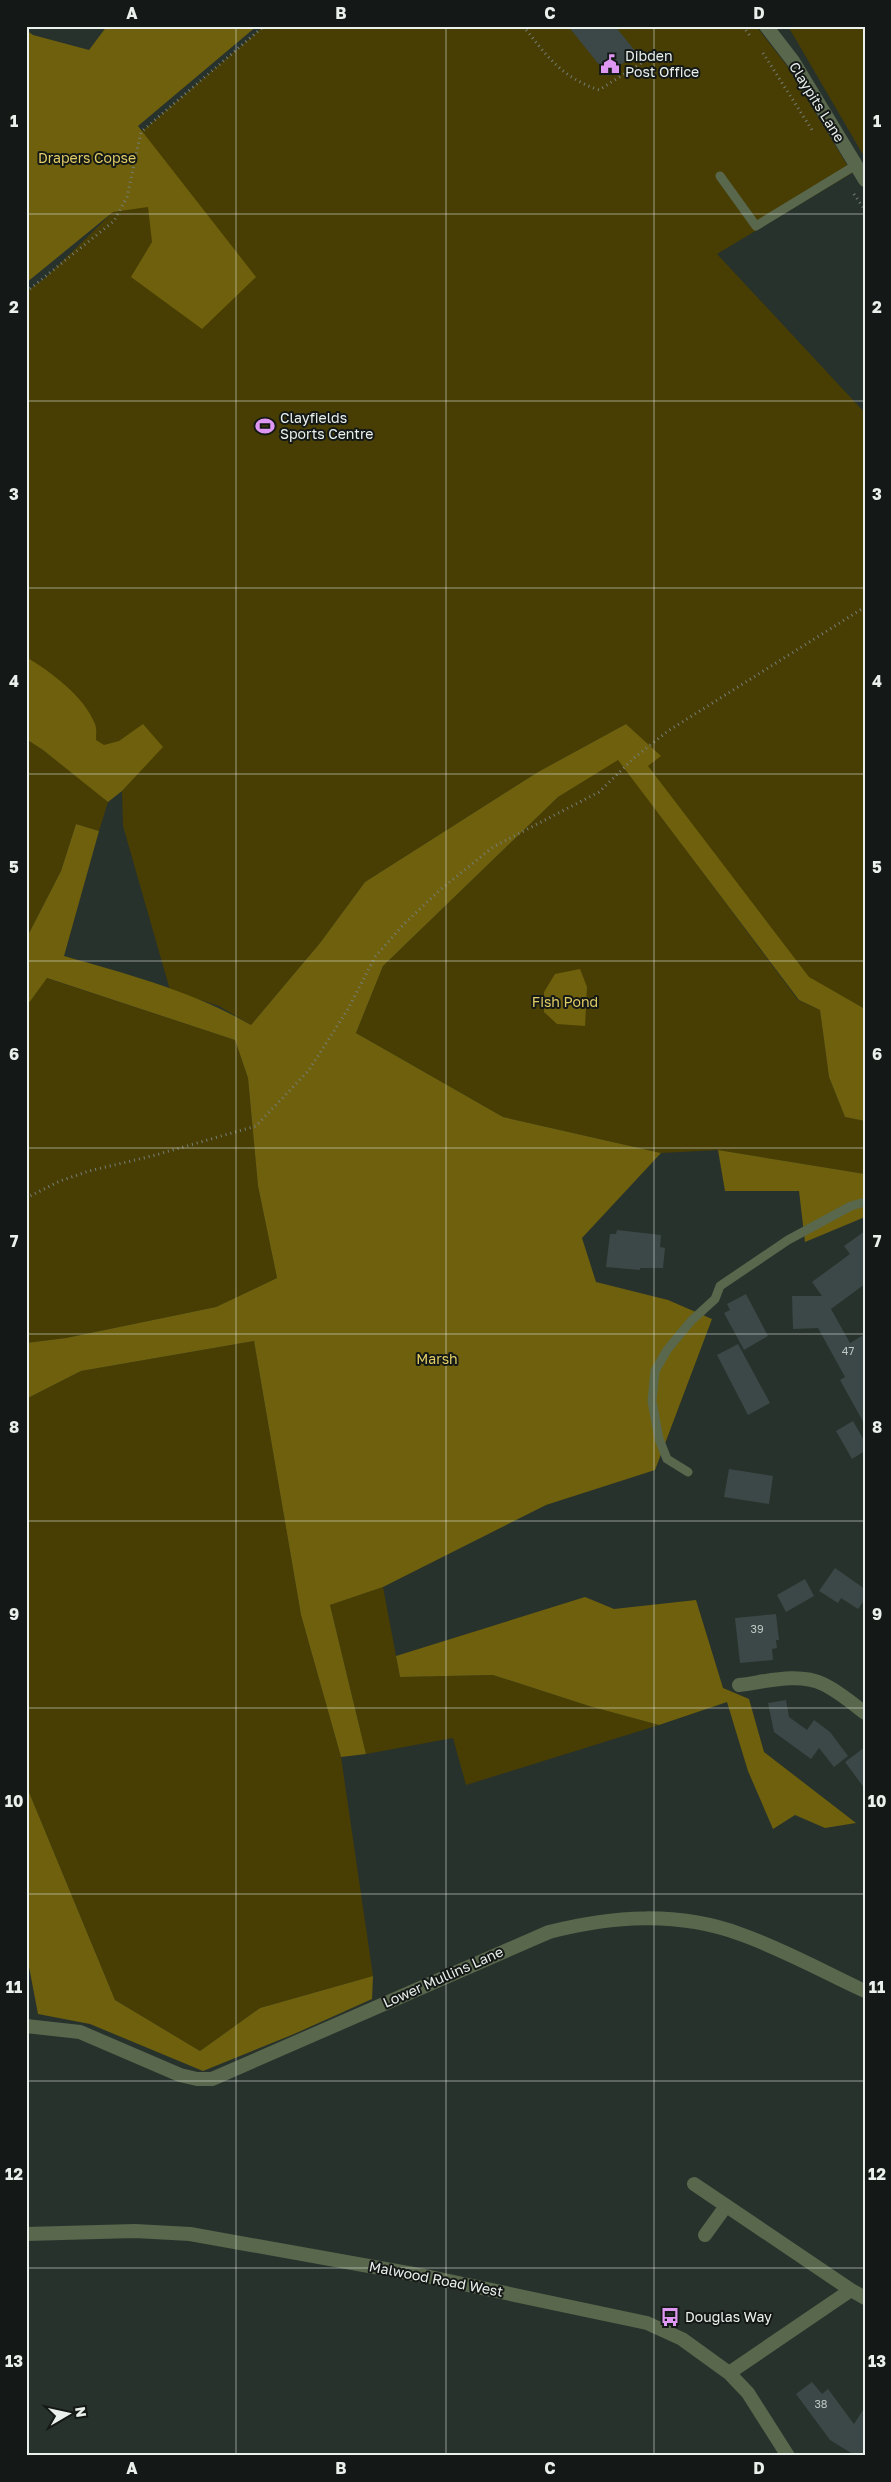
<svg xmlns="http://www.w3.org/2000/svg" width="891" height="2482" font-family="'Golos Text',sans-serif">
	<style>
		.green { fill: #483e03 }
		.forest { fill: #6e600c }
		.building { fill: #3b4847 }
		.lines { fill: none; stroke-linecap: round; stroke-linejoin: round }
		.path { stroke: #757e79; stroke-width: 3; stroke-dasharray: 1 4; stroke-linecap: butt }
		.service { stroke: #59674d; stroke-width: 9 }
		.minor { stroke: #59674d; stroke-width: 14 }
		.tertiary { stroke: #59674d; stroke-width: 14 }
		.grid { fill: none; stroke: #eaf1ed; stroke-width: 1; stroke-opacity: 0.55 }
		.labels { text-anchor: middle; stroke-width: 4; stroke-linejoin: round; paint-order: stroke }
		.number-label { font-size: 11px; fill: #bec7c4 }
		.poi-label { font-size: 14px; fill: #eaf1ed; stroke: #141816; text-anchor: start }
		.street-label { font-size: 14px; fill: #eaf1ed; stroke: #141816 }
		.park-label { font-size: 14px; fill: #e1cd65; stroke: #141816 }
		.neatline { fill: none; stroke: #eaf1ed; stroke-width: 2 }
		.grid-label { font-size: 16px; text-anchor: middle; font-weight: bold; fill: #eaf1ed }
	</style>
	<rect width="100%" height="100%" fill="#28322c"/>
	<path class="green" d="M264 26H756L787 66 852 173 717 254 865 413V1009L809 978 647 766 660 756 626 724 538 772 365 882 320 943 251 1025 219 1006 170 990 123 826 122 791 162 747 104 799 108 802 99 831 76 824 61 871 26 939V739L43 750 81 780 26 677V292L46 277 113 212 119 211 141 132Z
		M788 26H865V158Z
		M618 759 798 1000 820 1010 829 1077 845 1117 865 1121V1174L718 1150 661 1153 503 1117 356 1033 383 966 558 797Z
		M46 978 235 1040 248 1078 258 1186 277 1278 216 1307 66 1338 26 1343V1007Z
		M254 1341 301 1615 341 1757 373 1976 260 2008 200 2051 115 2000 26 1785V1399L81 1371Z
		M383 1587 400 1677 493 1675 589 1706 659 1725 466 1785 453 1738 366 1754 330 1605Z"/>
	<path class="forest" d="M107 26H257L138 126 256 277 202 329 131 277 152 242 148 207 113 212 26 283V30L33 35 89 50Z
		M26 657C51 672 84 696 95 724 97 729 96 735 96 740L104 745 119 741 143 724 163 747 122 791 108 802 43 750 26 739Z
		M626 724 661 756 648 766 809 977 865 1009V1121L845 1117 829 1077 820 1010 799 1000 618 760 558 797 383 966 356 1033 503 1117 661 1153 582 1238 596 1282 668 1300 712 1319 655 1470 546 1505 383 1587 330 1605 366 1754 341 1757 301 1615 254 1341 81 1371 26 1399V1343L66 1338 216 1307 277 1278 258 1186 248 1078 235 1040 47 978 26 1007V939L61 871 76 824 99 831 64 956C128 974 194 992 251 1025L320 943 365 882 538 772Z
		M580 969 587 987 585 1026 557 1024 544 1012V992L555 974Z
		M718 1150 865 1174V1217L805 1242 799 1191H725Z
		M585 1597 614 1609 696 1600 723 1688 749 1699 764 1752 856 1823 825 1828 795 1815 773 1829 748 1771 727 1702 659 1725 589 1706 493 1675 400 1677 396 1656Z
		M26 1785 115 2000 200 2051 260 2008 373 1976 372 1999 294 2034 203 2071 90 2024 38 2014 26 1951Z"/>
	<path class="building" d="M568 26H615L636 52 608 76Z
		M617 1230 661 1235 660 1247 665 1248 663 1268H640V1270L606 1267 610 1234H616Z
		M865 1231V1284L831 1309 850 1343 865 1334V1425L840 1380 845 1377 818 1328 793 1329 792 1296H822L812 1282 850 1254 844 1246Z
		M746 1294 768 1336 744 1350 724 1313 730 1310 727 1304Z
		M738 1344 770 1403 748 1415 717 1355Z
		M853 1421 865 1442V1451L852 1459 836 1431Z
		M729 1469 773 1476 769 1504 724 1497Z
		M835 1568 865 1589V1599L858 1609 841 1598 838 1603 819 1591Z
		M805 1579 814 1596 786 1612 777 1595Z
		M776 1614 779 1640H776L777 1648 772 1649 773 1660 740 1663 735 1618Z
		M786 1700 789 1717 807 1730 814 1720 830 1732 848 1756 834 1767 819 1748 811 1759 774 1732 768 1703Z
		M865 1747V1789L845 1762Z
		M812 2382 822 2394 828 2389 854 2424 865 2407V2456H856L830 2440 796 2394Z"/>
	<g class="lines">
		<path class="path" d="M523 26C547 56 561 77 599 90L651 57
			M743 26 750 36
			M763 53 812 130
			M854 194 865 210
			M26 292 114 221 127 197 141 132 264 26
			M26 1198 60 1181 89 1171 152 1156 256 1126 309 1070 348 1009 375 957 404 924 441 889 493 847 599 792 634 758 668 731 865 607"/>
		<path class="service" d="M720 176 756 226 856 165
			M688 1472 667 1459 659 1439 652 1401 655 1371 667 1350 691 1321 715 1299 720 1286 788 1240 851 1206 865 1202"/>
		<path class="minor" d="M739 1685C765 1682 798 1672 823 1684 838 1691 852 1703 865 1713
			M26 2026 80 2032 180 2075 197 2079H212L549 1932C612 1916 677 1911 740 1934 783 1949 824 1972 865 1991
			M694 2184 851 2290
			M26 2234 135 2231 190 2234 430 2277 647 2323 682 2339 729 2373 748 2393 788 2456
			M705 2235 726 2206
			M729 2373 851 2290 865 2298"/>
		<path class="tertiary" d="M766 26 793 61 865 180"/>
	</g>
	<path class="grid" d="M236 26V2456M446 26V2456M654 26V2456M26 214H865M26 401H865M26 588H865M26 774H865M26 961H865M26 1148H865M26 1334H865M26 1521H865M26 1708H865M26 1894H865M26 2081H865M26 2268H865"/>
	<defs>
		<g id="civic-bare" transform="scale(1.5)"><path d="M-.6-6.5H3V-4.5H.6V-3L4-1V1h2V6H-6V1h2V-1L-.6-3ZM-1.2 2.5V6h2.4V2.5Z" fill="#de98f2" stroke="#141816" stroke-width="2.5" paint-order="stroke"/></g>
		<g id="stadium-bare" transform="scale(1.5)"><path d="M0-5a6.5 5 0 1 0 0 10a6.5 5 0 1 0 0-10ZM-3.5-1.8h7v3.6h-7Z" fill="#de98f2" stroke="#141816" stroke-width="2.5" paint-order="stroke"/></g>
		<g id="bus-bare" transform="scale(1.5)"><path d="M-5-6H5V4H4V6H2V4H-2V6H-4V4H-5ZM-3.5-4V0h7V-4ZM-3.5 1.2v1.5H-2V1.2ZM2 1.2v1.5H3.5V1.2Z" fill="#de98f2" stroke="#141816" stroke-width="2.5" paint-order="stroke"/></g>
	</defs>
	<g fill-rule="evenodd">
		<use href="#civic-bare" x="610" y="64"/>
		<use href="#stadium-bare" x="265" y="426"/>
		<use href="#bus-bare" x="670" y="2317"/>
	</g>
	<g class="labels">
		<g class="number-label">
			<text x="848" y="1355">47</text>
			<text x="757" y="1633">39</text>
			<text x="821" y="2408">38</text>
		</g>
		<g class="poi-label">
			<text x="625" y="61">Dibden<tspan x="625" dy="16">Post Office</tspan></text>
			<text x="280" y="423">Clayfields<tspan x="280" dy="16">Sports Centre</tspan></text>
			<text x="685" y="2322">Douglas Way</text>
		</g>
		<g class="street-label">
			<text transform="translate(817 102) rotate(58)" y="5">Claypits Lane</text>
			<text transform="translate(443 1977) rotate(-24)" y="5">Lower Mullins Lane</text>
			<text transform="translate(436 2279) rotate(11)" y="5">Malwood Road West</text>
		</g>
		<g class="park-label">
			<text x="87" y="163">Drapers Copse</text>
			<text x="565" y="1007">Fish Pond</text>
			<text x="437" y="1364">Marsh</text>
		</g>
	</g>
	<rect width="891" height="2482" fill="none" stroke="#141816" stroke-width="55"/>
	<g transform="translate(68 2414) rotate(81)" stroke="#141816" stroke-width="4" paint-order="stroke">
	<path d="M0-4L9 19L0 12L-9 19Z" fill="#eaf1ed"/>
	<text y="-8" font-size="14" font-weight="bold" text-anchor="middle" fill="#eaf1ed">N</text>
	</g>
	<rect x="28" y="28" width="836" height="2426" class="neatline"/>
	<g class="grid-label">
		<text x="132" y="19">A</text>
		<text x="341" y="19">B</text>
		<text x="550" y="19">C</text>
		<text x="759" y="19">D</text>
		<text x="14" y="127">1</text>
		<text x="877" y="127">1</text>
		<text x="14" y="313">2</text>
		<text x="877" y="313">2</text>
		<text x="14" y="500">3</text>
		<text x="877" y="500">3</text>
		<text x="14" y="687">4</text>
		<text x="877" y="687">4</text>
		<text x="14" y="873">5</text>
		<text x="877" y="873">5</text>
		<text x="14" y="1060">6</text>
		<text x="877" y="1060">6</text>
		<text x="14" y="1247">7</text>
		<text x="877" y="1247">7</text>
		<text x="14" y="1433">8</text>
		<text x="877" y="1433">8</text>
		<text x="14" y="1620">9</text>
		<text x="877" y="1620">9</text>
		<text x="14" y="1807">10</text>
		<text x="877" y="1807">10</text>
		<text x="14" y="1993">11</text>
		<text x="877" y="1993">11</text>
		<text x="14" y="2180">12</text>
		<text x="877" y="2180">12</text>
		<text x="14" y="2367">13</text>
		<text x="877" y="2367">13</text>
		<text x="132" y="2474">A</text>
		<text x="341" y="2474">B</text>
		<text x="550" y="2474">C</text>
		<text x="759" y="2474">D</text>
	</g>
</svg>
